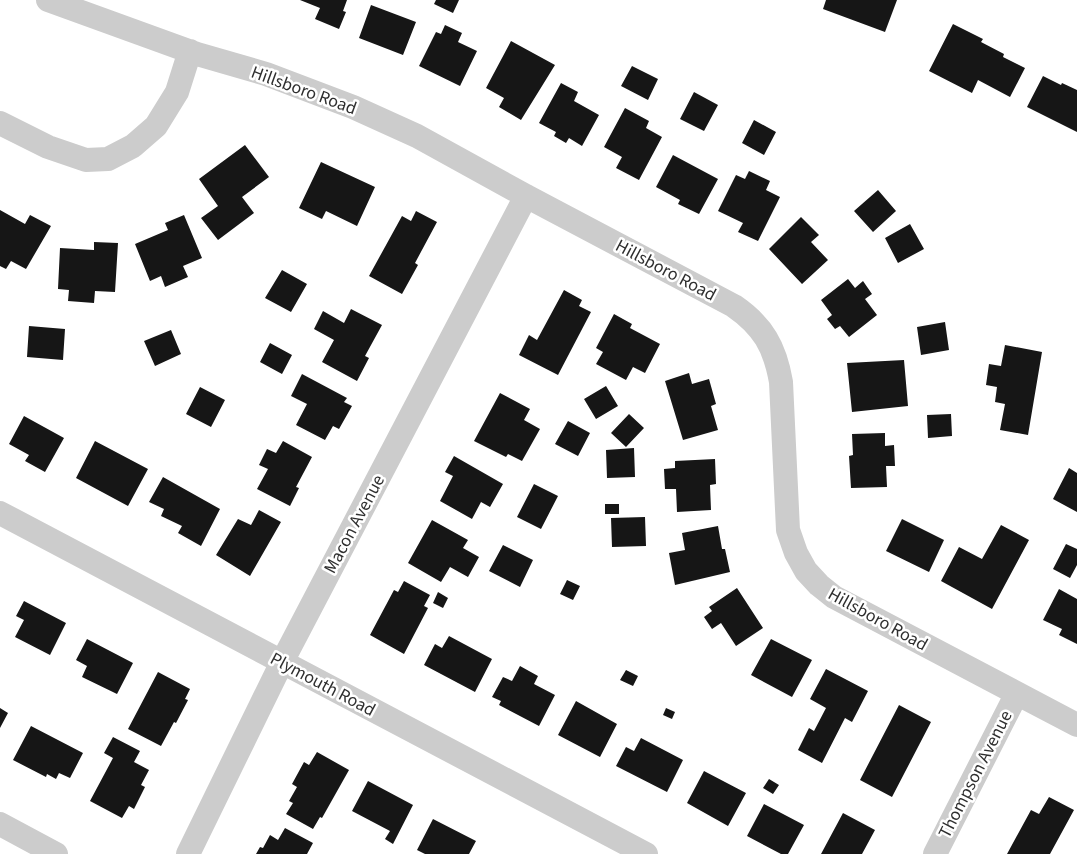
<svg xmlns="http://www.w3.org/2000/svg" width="1077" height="854" font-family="'Source Sans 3',sans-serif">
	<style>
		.building { fill: #161616 }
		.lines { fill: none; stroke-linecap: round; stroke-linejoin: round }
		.minor { stroke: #ccc; stroke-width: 24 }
		.labels { text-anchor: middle; stroke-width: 5; stroke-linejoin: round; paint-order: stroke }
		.street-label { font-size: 18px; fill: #2f2f2f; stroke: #fff }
	</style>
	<rect width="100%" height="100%" fill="#fff"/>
	<path class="building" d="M300 0H347L343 11 346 12 339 29 315 19 320 8Z
		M436 0H459L453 13 434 4Z
		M826 0H897L885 32 823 9Z
		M371 5 416 22 403 55 359 38Z
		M953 24 983 39 981 42 1004 54 1003 57 1025 68 1010 97 978 80 972 93 929 71Z
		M445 25 462 33 458 42 477 51 460 86 419 66 436 32 441 34Z
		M511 41 555 65 521 120 499 107 504 98 486 88Z
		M632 66 658 79 648 100 621 86Z
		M1043 76 1061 85 1062 83 1077 90V132L1027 107Z
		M561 83 578 92 574 101 599 115 582 146 569 138 566 143 554 136 556 132 539 123Z
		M694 92 718 105 704 131 680 119Z
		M625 108 649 121 646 128 662 137 639 180 616 168 622 157 604 147Z
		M754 120 776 132 764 155 742 143Z
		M245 145 269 177 242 197 254 213 218 240 201 218 218 206 199 179Z
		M673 155 718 179 699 214 678 204 680 200 656 187Z
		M321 162 375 187 357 226 326 211 322 219 299 208Z
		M749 171 770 181 766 190 780 197 758 241 738 232 743 223 718 211 736 175 745 179Z
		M878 190 896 211 873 232 854 211Z
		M0 210 25 224 30 215 51 226 26 269 11 261 6 269 0 266Z
		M416 211 437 222 415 263 418 265 402 294 369 276 402 216 411 221Z
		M184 215 202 258 183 266 188 277 165 287 161 276 150 281 135 244 168 230 165 223Z
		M801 217 819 235 811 242 828 260 802 284 769 249Z
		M910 224 924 249 898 263 885 238Z
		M94 242 118 243 115 292 95 291 94 303 68 301 69 290 58 289 60 248 94 250Z
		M282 270 307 284 291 312 265 298Z
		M848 279 855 288 863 281 872 294 865 299 877 315 849 337 840 326 835 329 827 319 832 315 821 300Z
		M564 290 582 300 579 306 591 312 558 375 519 355 529 335 537 340Z
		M351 309 382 325 365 356 369 358 357 381 322 362 334 340 314 329 323 311 344 323Z
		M614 314 632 324 630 328 660 344 645 373 633 367 626 380 596 364 603 352 596 348Z
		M945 322 949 350 921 355 917 327Z
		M29 326 65 329 63 360 27 357Z
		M171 330 181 354 155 366 144 341Z
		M270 343 292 355 282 374 260 362Z
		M1005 345 1042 352 1028 435 1000 430 1005 404 995 402 997 387 986 385 989 364 1001 366Z
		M904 360 908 406 852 412 847 363Z
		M689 373 692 384 709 379 716 404 711 406 718 430 683 440 665 381Z
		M302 374 347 398 344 402 352 406 339 429 333 426 325 440 296 425 307 404 291 396Z
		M606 386 618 406 596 419 584 399Z
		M200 387 225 400 211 427 186 414Z
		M500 393 530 409 524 420 540 429 522 461 508 454 506 457 474 441Z
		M629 414 644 428 626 447 611 433Z
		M951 414 952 436 928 438 927 415Z
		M24 416 64 438 45 472 25 461 29 455 9 444Z
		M568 421 590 433 578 456 555 444Z
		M885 433V446L894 445 895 466H886L887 487 851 488 849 456 853 455 852 434Z
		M95 441 148 469 128 506 76 478Z
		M283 441 312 457 296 487 299 488 290 506 257 489 268 469 259 465 267 449 276 453Z
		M634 448 635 477 607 478 606 450Z
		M454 456 503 484 490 507 481 502 472 519 440 501 453 476 445 472Z
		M715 459 716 484 710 485 711 510 677 512 676 489H665L664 469 675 468V461Z
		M1069 468 1077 473V512L1053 499Z
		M163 477 220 509 201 546 178 533 182 526 161 516 164 509 149 502Z
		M534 484 558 496 541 529 517 517Z
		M605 504H619V514H605Z
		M259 510 281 522 250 576 216 555 238 519 251 525Z
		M645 517 646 546 612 547 611 518Z
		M902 519 944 540 929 572 886 551Z
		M432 520 468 540 463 548 479 557 468 577 450 567 441 582 408 563Z
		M1001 525 1029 540 992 609 941 581 959 547 982 559Z
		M718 526 722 549H725L730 572 675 585 669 553 685 550 682 533Z
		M1066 544 1077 549V565L1070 578 1053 569Z
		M503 545 533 560 520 587 489 571Z
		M567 580 580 586 573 600 560 594Z
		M404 581 430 595 424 606 428 608 404 654 370 635 394 590 398 592Z
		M737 588 763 628 736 646 721 623 712 629 704 617 712 611 709 607Z
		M1059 589 1077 599V644L1059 635 1062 629 1043 620Z
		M438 592 448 598 443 608 433 603Z
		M24 601 66 623 50 655 15 637 24 620 16 616Z
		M449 636 492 659 475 692 424 665 435 644 442 648Z
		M87 639 133 663 117 694 82 677 87 666 76 660Z
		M771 639 812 660 792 697 751 675Z
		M520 666 538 676 534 684 555 695 539 726 499 705 501 701 492 697 503 677 512 681Z
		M826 669 868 691 852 722 845 718 822 763 798 750 809 728 814 731 826 708 810 699Z
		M626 670 638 676 633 686 620 680Z
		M158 672 190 689 185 699 188 700 187 702 176 723 174 722 161 746 128 729Z
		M576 701 617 724 600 757 558 735Z
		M899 705 931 722 892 797 860 780Z
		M0 708 8 713 0 728Z
		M666 708 675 712 672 719 663 715Z
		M31 726 83 753 70 778 59 773 56 779 47 774 46 777 13 760Z
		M113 737 140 751 134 762 149 770 141 785 145 787 134 809 129 806 122 818 90 801 113 758 104 753Z
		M641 738 683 760 667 792 616 766 626 747 634 751Z
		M317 752 349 770 322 818 320 817 313 829 286 814 293 803 289 801 297 787 292 784 304 762 309 765Z
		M704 771 746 793 728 826 687 803Z
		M769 779 779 785 773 794 763 788Z
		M368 781 413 805 393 844 385 839 390 831 352 811Z
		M1049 797 1074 810 1050 854H1007L1031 810 1039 814Z
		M764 804 804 825 788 854H781L747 836Z
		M843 813 875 830 862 854H821Z
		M433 819 476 841 469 854H425L417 850Z
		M285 828 313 843 307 854H256L260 847 263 848 270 835 278 840Z"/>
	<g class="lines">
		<path class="minor" d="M48 0 197 54 266 74 353 107 417 136 526 196 734 306C763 326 775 347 781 382L788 530 796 553 806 571 819 585 834 597 1077 725
			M0 123 48 147 86 160 108 159 133 146 156 126 177 92 190 51
			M0 513 646 854
			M0 824 56 854
			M188 854 282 662 526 196
			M935 854 1016 695"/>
	</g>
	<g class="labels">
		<g class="street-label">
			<text transform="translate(304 90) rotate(20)" y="6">Hillsboro Road</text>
			<text transform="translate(666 270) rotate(28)" y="6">Hillsboro Road</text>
			<text transform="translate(354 524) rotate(-62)" y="6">Macon Avenue</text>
			<text transform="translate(878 619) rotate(29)" y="6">Hillsboro Road</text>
			<text transform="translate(323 684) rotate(28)" y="6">Plymouth Road</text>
			<text transform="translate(975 774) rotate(-63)" y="6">Thompson Avenue</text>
		</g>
	</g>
</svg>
